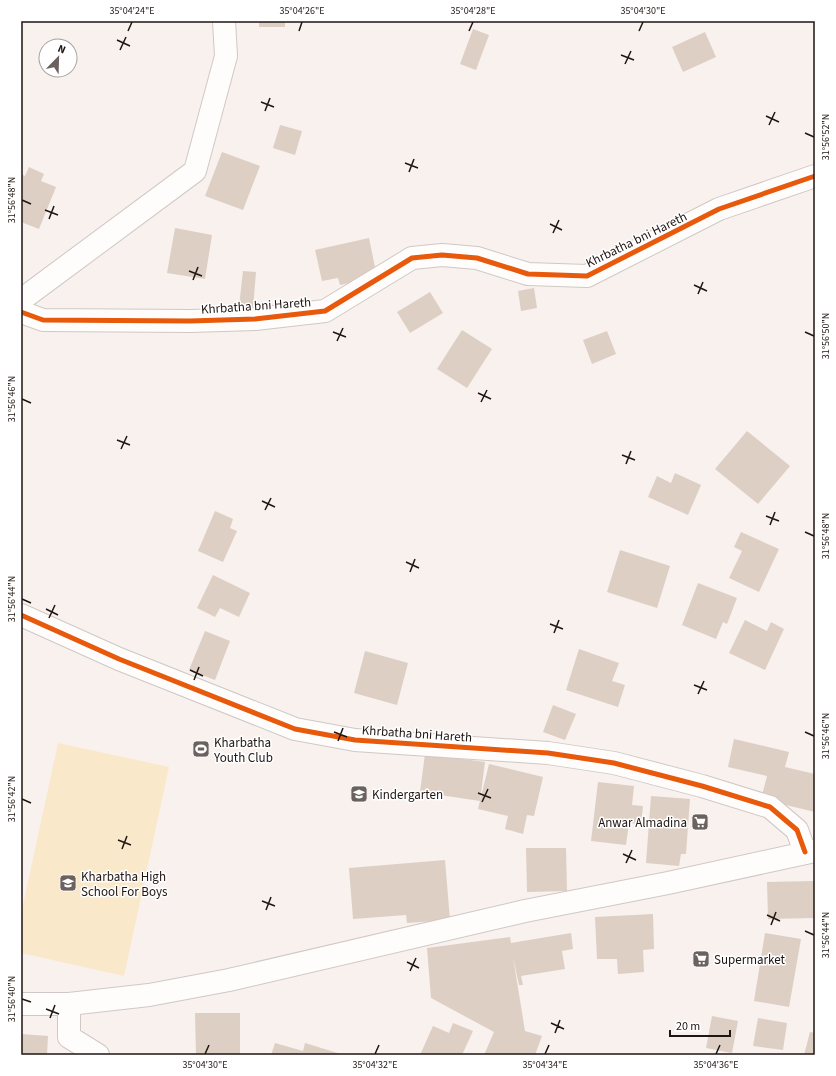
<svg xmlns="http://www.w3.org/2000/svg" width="836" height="1076" font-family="'Source Sans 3',sans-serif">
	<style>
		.green { fill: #f9e9ca }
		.building { fill: #decfc4 }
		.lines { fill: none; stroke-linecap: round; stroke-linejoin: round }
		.minor-casing { stroke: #d0c8c5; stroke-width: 24 }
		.minor { stroke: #fefdfc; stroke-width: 22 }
		.cycleway-casing { stroke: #fff; stroke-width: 8 }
		.cycleway { stroke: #e8590c; stroke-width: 5 }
		.ticks { fill: none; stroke: #1f1512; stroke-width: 1.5 }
		.labels { text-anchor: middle; stroke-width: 3; stroke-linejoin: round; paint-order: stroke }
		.street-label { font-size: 13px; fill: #1f1512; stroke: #fff }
		.poi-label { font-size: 13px; fill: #1f1512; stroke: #fff; text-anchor: start }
		.neatline { fill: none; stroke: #1f1512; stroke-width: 1.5 }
		.ticks-label { font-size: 10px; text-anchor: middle; fill: #1f1512 }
	</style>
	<rect width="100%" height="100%" fill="#f8f1ee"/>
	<path class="green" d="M58 743 169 767 124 976 21 953V914Z"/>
	<path class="building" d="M259 21H285V27H259Z
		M473 29 489 35 476 70 460 64Z
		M705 32 716 57 683 72 672 47Z
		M280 125 302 131 295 155 273 148Z
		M222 152 260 166 243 210 205 196Z
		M29 167 44 174 41 181 56 187 39 229 21 222V174L25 176Z
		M175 228 212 235 205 279 167 273Z
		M369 238 377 277 340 285 338 278 322 281 315 250Z
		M243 271 256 272 253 308 239 306Z
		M534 288 537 308 521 311 518 291Z
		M430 292 443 313 410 333 397 312Z
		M462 330 492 349 467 388 437 369Z
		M607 331 616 354 592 364 583 340Z
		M747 431 790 466 758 504 715 469Z
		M675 473 701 485 688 515 648 497 657 476 671 483Z
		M215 511 233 519 230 528 237 531 223 562 198 551Z
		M741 532 779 549 759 592 729 578 742 551 734 547Z
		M620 550 670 566 657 608 607 592Z
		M213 575 250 593 239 617 220 608 215 617 197 608Z
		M698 583 737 598 727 624 723 622 716 639 682 625Z
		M745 620 767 631 771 622 784 629 765 670 729 653Z
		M205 631 230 641 215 680 189 670Z
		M579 649 619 663 612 681 625 685 618 707 566 690Z
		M365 651 408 663 397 705 354 693Z
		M553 705 576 714 565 740 543 732Z
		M734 739 789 752 785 767 815 774V812L761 799 767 776 728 767Z
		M425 754 485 762 480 801 420 792Z
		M489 764 543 777 534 816 527 815 523 834 505 829 508 816 478 809Z
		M598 782 634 786 632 805 643 806 641 824 629 823 626 845 591 841Z
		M651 796 690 799 686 854H681L679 866 646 863Z
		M526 848H566L567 891 527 892Z
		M445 860 450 920 407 923 406 915 353 919 349 868Z
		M814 881 815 918 768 919 767 882Z
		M653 914 654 949 643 950 644 972 618 974 617 959H597L595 917Z
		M571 933 573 949 562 951 565 969 521 976 523 985H519L513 957 525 1031 542 1036 535 1055H484L494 1032 431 998 427 948 510 937 511 943Z
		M765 933 801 939 789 1007 754 1001Z
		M195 1013H240V1055H196Z
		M712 1016 738 1021 732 1053 706 1048Z
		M758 1018 787 1023 783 1050 753 1046Z
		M453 1023 473 1031 462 1055H420L433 1026 449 1033Z
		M810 1032 815 1033V1055H804Z
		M21 1034 48 1036 47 1055H21Z
		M275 1043 303 1051 305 1043 344 1055H271Z"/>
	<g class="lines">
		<g class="minor-casing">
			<path id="minor" d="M21 300 195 171 226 56 224 21
				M21 312 43 320 190 321 255 319 325 311 412 258 442 255 477 258 528 274 587 276 719 209 815 176
				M21 615 119 659 295 729 355 740 548 753 614 763 702 786 770 807 797 830 805 852
				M21 1004H69L149 995 229 980 525 911 668 883 815 851
				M69 1004V1037L98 1055"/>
		</g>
		<use href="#minor" class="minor"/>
		<g class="cycleway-casing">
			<path id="cycleway" d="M21 312 43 320 190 321 255 319 325 311 412 258 442 255 477 258 528 274 587 276 719 209 815 176
				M21 615 119 659 295 729 355 740 548 753 614 763 702 786 770 807 797 830 805 852"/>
		</g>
		<use href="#cycleway" class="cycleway"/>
	</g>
	<path class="ticks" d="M128 31 132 22M299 31 302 22M469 31 473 22M639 31 643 22M117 40 130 46M120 50 126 37M621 55 634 60M625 64 631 51M261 102 274 107M265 111 270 98M766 116 779 122M769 125 775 112M805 133 814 137M405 163 418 168M409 172 414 159M22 200 31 204M45 210 58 215M49 219 54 206M550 224 562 230M553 233 559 220M189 271 202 276M193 280 198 267M694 285 707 291M698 294 703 282M333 332 346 337M805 332 814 336M337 341 343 328M478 393 491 399M22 399 31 403M481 402 487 390M117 440 130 445M121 449 127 436M622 455 635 460M626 464 631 451M262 501 275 507M265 510 271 498M766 516 779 521M770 525 775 512M805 532 814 536M406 562 419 568M410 572 415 559M22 599 31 603M46 609 58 615M49 618 55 605M550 624 563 629M554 633 559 620M190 670 203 676M194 680 199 667M694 685 707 690M698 694 704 681M334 732 347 737M805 732 814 736M338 741 343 728M478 793 491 798M22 799 31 803M482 802 488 789M118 840 131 845M122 849 127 836M623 854 636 860M626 863 632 850M262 901 275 906M266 910 271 897M767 915 780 921M771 925 776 912M805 931 814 935M407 962 419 968M410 971 416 958M22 999 31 1002M46 1009 59 1014M50 1018 55 1005M551 1023 564 1029M555 1033 560 1020M205 1054 209 1045M375 1054 379 1045M545 1054 549 1045M716 1054 720 1045"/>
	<defs>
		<g id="stadium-square" transform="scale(0.9)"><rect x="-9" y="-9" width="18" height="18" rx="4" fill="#6b625f" stroke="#fff"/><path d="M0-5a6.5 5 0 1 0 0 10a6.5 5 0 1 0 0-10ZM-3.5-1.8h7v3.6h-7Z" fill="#fff"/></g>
		<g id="school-square" transform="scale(0.9)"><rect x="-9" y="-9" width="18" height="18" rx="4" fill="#6b625f" stroke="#fff"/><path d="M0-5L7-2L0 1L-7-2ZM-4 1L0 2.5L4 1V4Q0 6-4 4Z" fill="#fff"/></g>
		<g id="supermarket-square" transform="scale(0.9)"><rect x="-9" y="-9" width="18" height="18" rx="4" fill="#6b625f" stroke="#fff"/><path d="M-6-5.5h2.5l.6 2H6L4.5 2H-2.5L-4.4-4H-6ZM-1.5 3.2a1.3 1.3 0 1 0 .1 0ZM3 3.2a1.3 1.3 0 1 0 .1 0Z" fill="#fff"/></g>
	</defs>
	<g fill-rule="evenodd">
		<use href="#stadium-square" x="201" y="749"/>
		<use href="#school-square" x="359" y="794"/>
		<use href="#supermarket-square" x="700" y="822"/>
		<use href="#school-square" x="68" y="883"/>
		<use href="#supermarket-square" x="701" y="959"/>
	</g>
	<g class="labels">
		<g class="street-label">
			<text transform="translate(636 239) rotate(-26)" y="5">Khrbatha bni Hareth</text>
			<text transform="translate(256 305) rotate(-4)" y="5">Khrbatha bni Hareth</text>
			<text transform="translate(417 733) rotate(4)" y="5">Khrbatha bni Hareth</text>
		</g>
		<g class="poi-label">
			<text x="214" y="747">Kharbatha<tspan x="214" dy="15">Youth Club</tspan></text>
			<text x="372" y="799">Kindergarten</text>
			<text x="687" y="827" text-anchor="end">Anwar Almadina</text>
			<text x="81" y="881">Kharbatha High<tspan x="81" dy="15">School For Boys</tspan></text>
			<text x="714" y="964">Supermarket</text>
		</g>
	</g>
	<rect width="836" height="1076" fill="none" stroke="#ffffff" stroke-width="44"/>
	<g transform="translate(58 58) rotate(23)"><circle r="19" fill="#ffffff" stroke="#a5a1a0"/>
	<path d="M0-3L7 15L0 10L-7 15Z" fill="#6b625f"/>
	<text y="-6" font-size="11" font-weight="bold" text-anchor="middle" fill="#1f1512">N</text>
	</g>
	<path d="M670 1030v6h60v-6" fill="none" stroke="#1f1512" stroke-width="2"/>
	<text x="676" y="1030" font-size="12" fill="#1f1512" stroke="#ffffff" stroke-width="3" paint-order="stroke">20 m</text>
	<rect x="22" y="22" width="792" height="1032" class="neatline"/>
	<g class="ticks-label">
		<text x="132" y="14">35°04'24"E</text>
		<text x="302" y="14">35°04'26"E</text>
		<text x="473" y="14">35°04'28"E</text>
		<text x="643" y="14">35°04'30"E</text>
		<text transform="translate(825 137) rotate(-90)" y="4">31°56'52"N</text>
		<text transform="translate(11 200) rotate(-90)" y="4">31°56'48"N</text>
		<text transform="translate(825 336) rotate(-90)" y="4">31°56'50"N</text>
		<text transform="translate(11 399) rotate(-90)" y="4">31°56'46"N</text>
		<text transform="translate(825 536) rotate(-90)" y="4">31°56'48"N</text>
		<text transform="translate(11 599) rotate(-90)" y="4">31°56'44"N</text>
		<text transform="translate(825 736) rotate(-90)" y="4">31°56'46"N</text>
		<text transform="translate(11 799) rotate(-90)" y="4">31°56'42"N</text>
		<text transform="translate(825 935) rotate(-90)" y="4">31°56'44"N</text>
		<text transform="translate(11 999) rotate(-90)" y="4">31°56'40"N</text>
		<text x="205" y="1068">35°04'30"E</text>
		<text x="375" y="1068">35°04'32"E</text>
		<text x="545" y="1068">35°04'34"E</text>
		<text x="716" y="1068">35°04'36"E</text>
	</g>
</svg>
